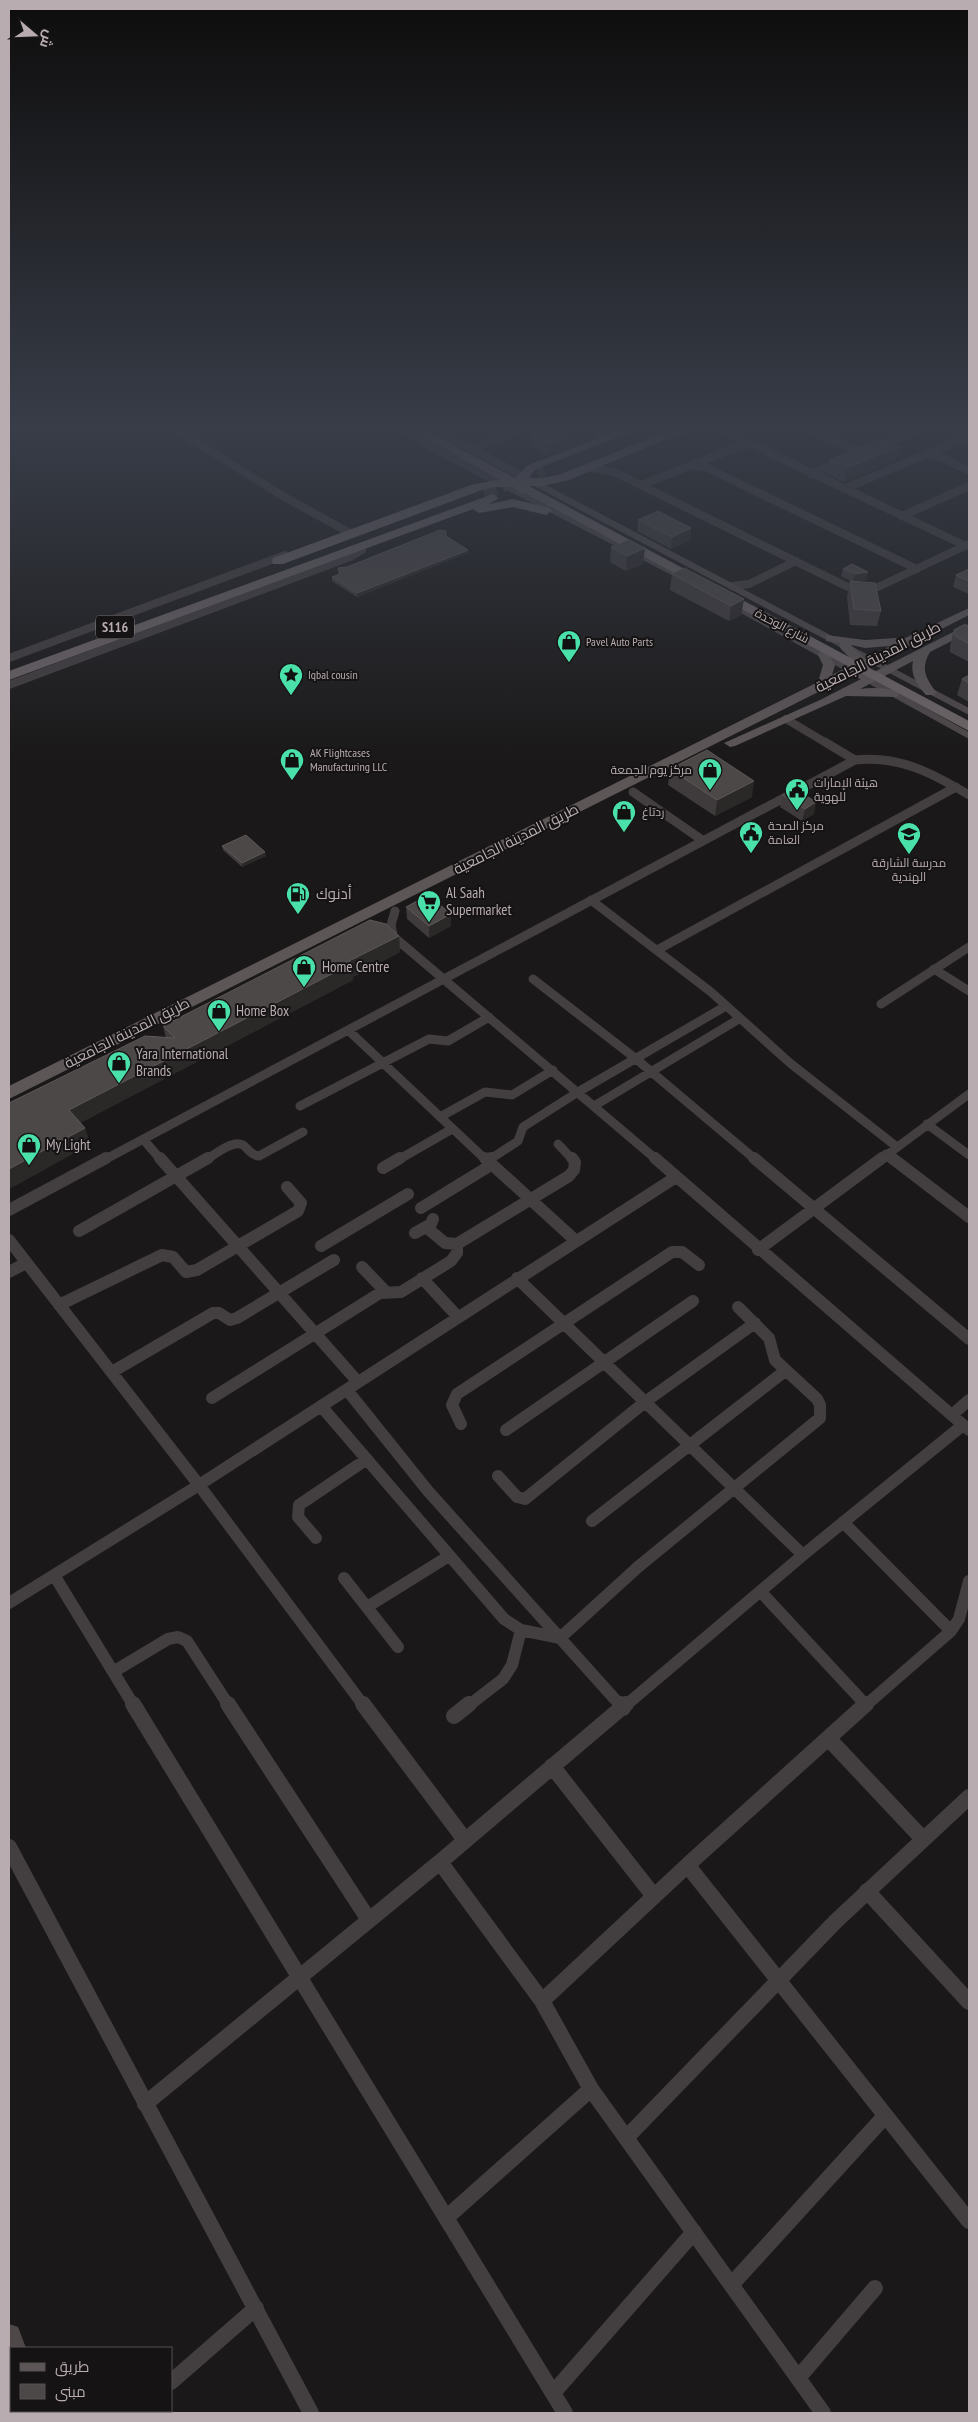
<svg xmlns="http://www.w3.org/2000/svg" width="978" height="2422" font-family="'PT Sans Narrow',Cairo,sans-serif">
	<style>
		.lines { fill: none; stroke-linecap: round; stroke-linejoin: round }
		.highway-tunnel { stroke: #3a3636; stroke-width: 13; stroke-dasharray: 13 6; stroke-linecap: butt }
		.street-far3 { stroke: #433e3f; stroke-width: 8 }
		.street-far2 { stroke: #433e3f; stroke-width: 9 }
		.street-far1 { stroke: #433e3f; stroke-width: 12 }
		.street { stroke: #433e3f; stroke-width: 16 }
		.secondary { fill: #4e4849; fill-rule: evenodd }
		.primary { fill: #5d5657; fill-rule: evenodd }
		.highway { fill: #6f6668; fill-rule: evenodd }
		.wall { fill: #3f3b3c }
		.shaded-wall { fill: #2b2828 }
		.building { fill: #4c4848; stroke: #5d5758 }
		.labels { text-anchor: middle; stroke-width: 4; stroke-linejoin: round; paint-order: stroke }
		.far-street-label { font-size: 12px; fill: #b8acb0; stroke: #151313 }
		.far-poi-label { font-size: 12px; fill: #b8acb0; stroke: #151313; text-anchor: start }
		.shield { fill: #151313; stroke: #877e81; stroke-width: 1 }
		.shield-label { font-size: 14px; font-weight: bold; fill: #b8acb0 }
		.street-label { font-size: 15px; fill: #b8acb0; stroke: #151313 }
		.poi-label { font-size: 15px; fill: #b8acb0; stroke: #151313; text-anchor: start }
	</style>
	<rect width="100%" height="100%" fill="#1a1818"/>
	<g class="lines">
		<path class="highway-tunnel" d="M484 493 544 470"/>
		<path class="street-far3" d="M170 426 288 499 350 533
			M398 426 435 449 500 483
			M429 426 522 476
			M589 426 601 432 620 434
			M713 426 966 546
			M801 426 853 449 869 450
			M679 431 698 426
			M875 448 926 426
			M478 453 482 444 530 426
			M926 454 940 457 969 471
			M692 465 707 468 917 569
			M588 467 614 472 850 588 878 587 969 544
			M811 474 841 461
			M641 485 746 444
			M844 489 969 436
			M902 516 969 486
			M732 586 749 584 796 561
			M9 658 285 555
			M9 685 350 557 362 550
			M786 719 828 744"/>
		<path class="street-far2" d="M825 742 855 760
			M633 792 702 840
			M591 900 711 992 790 1063 897 1147
			M388 932 657 1160
			M393 935 391 925 395 911
			M657 950 956 787
			M934 969 969 991
			M533 979 635 1058 756 1160
			M881 1004 969 947
			M348 1030 486 1160
			M300 1106 429 1039 448 1041 489 1017
			M594 1106 739 1019
			M440 1117 485 1092 512 1095 553 1070
			M927 1124 969 1155
			M143 1139 161 1160
			M558 1144 573 1160
			M886 1154 893 1160
			M104 1160 855 760C899 755 932 773 969 795
			M206 1160C214 1155 233 1139 243 1145 249 1149 250 1155 259 1156L303 1132
			M398 1160 452 1129
			M489 1160 518 1141 523 1127 578 1092 726 1006
			M880 1160 969 1094"/>
		<path class="street-far1" d="M160 1158 358 1382
			M485 1158 576 1241
			M655 1158 969 1430
			M754 1158 969 1339
			M892 1158 969 1217
			M487 1161 491 1158
			M383 1168 400 1158
			M421 1208 491 1165
			M9 1210 106 1158
			M426 1227 445 1243 457 1244 569 1176 574 1170 575 1162 572 1158
			M79 1231 208 1158
			M415 1233 431 1224 433 1219
			M9 1240 199 1485 364 1706
			M321 1246 408 1194
			M758 1250 882 1158
			M362 1267 385 1291
			M9 1272 26 1263
			M422 1278 458 1317
			M517 1278 803 1555
			M59 1305 162 1255 173 1257 186 1272 197 1270 298 1211 301 1203 287 1187
			M112 1372 213 1313H219L230 1320 237 1318 334 1260
			M347 1390 428 1491 621 1706
			M212 1398 380 1293 401 1292 451 1261 457 1253V1244
			M321 1406 504 1619 521 1630 560 1638 638 1567 820 1418V1405L817 1399 775 1360 769 1338 738 1307
			M952 1415 969 1400
			M461 1424 452 1405 457 1394 672 1252H682L699 1265
			M506 1430 693 1301
			M498 1476 517 1497 525 1499 645 1402 755 1323
			M592 1521 785 1371
			M843 1522 951 1631
			M316 1538 298 1517 299 1505 367 1459
			M54 1575 134 1706
			M344 1578 398 1647
			M761 1592 865 1704
			M9 1603 199 1485 676 1177
			M367 1607 449 1556
			M113 1672 168 1639 178 1637 187 1641 229 1706
			M468 1706 503 1679 512 1665 521 1630
			M625 1706 803 1555 963 1425
			M865 1706 951 1631 959 1619 969 1581"/>
		<path class="street" d="M133 1704 565 2413
			M228 1704 369 1920
			M363 1704 465 1840
			M620 1704 623 1708
			M454 1716 469 1704
			M828 1738 922 1838
			M552 1766 653 1895
			M9 1847 311 2413
			M440 1862 542 2001 591 2089 823 2413
			M688 1866 969 2221
			M867 1891 969 2002
			M542 2001 693 1860 866 1704
			M145 2104 440 1862 626 1704
			M626 2138 836 1921 969 1797
			M446 2218 591 2089
			M732 2284 885 2116
			M798 2378 875 2288
			M171 2382 256 2308
			M553 2393 694 2232
			M135 2413 138 2411"/>
		<path class="secondary" d="M521 475H527L969 708V715L521 479Z
			M500 480 695 580 697 582 689 584 497 485V481Z
			M721 598H729L969 732V739L721 602Z
			M9 2324 18 2327 26 2348H11V2359L9 2358Z
			M29 2411H55L56 2413H30Z"/>
		<path class="primary" d="M969 608V615L869 666 868 675 969 624V632L930 652C920 669 926 678 936 692L934 695H926C917 684 910 675 913 661L860 689C873 687 885 688 897 691L899 694 897 697 846 696 735 746 730 747 724 743 820 700 861 679 858 678 856 673 9 1099V1086L818 682 823 665 818 655 820 652H828L835 665 832 675 855 663 841 649 839 646 841 643 826 641V635L865 640 896 638 901 640ZM851 645 865 648 890 646 865 659Z"/>
		<path class="highway" d="M404 426H418L515 478 528 465 630 426H646L536 469 528 478H543L561 474 681 426H697L569 480 543 486H529L969 721V731L525 493H520L514 487H495L482 490 283 564H273L272 561 273 558 474 484 500 480Z
			M493 494 499 498 489 504 513 499 550 508 552 511 546 515 513 507 479 513 473 509 9 680V671Z"/>
	</g>
	<path class="wall" d="M532 436 572 446 548 455 532 447Z
		M899 447 896 460 844 482 827 474 829 460Z
		M638 520 691 528 690 540 671 549 637 531Z
		M446 536 468 553 357 597 332 581V577L339 574 338 568 347 567Z
		M611 547 643 564 626 571 610 562Z
		M843 569 867 580 857 582 881 611 877 626 850 625 847 597 850 581H851L841 576Z
		M969 569V594L953 587 956 575Z
		M672 574 744 599 741 615 729 621 670 590Z
		M969 627V662L950 652V646L954 630Z
		M969 675V702L957 695 962 679Z
		M670 769 752 797 715 816 668 785Z
		M783 795 814 814 802 821 780 807Z
		M222 846 266 856 242 867 223 850Z
		M406 907 451 914V926L429 938 407 919Z
		M399 936 400 952 353 977V980L80 1123 85 1128 90 1144 9 1189V1103L166 1038 163 1026Z"/>
	<path class="shaded-wall" d="M572 435V446L548 455 549 444Z
		M899 447 896 460 844 482 846 468Z
		M691 528 690 540 671 549 672 537Z
		M645 548 643 564 626 571 627 556Z
		M468 550V553L357 597V593Z
		M868 572 867 580 853 582 855 574Z
		M744 599 741 615 729 621 731 606Z
		M754 781 752 797 715 816 717 800Z
		M816 802 814 814 802 821 805 809Z
		M265 852 266 856 242 867V863Z
		M451 914V926L429 938V926Z
		M399 936 400 952 353 977V980L74 1126 69 1110 349 961Z
		M85 1128 90 1144 9 1189V1169Z"/>
	<path class="building" d="M555 427 572 435 549 444 532 436Z
		M881 439 899 447 846 468 829 460Z
		M658 511 691 528 672 537 638 520Z
		M440 530 446 531V536L468 550 357 593 332 577 340 574 338 568 347 567Z
		M628 540 645 548 627 556 611 547Z
		M852 564 868 572 855 574 843 569Z
		M684 568 744 599 731 606 672 574Z
		M969 569V581L956 575Z
		M850 581 875 583 881 611 854 609Z
		M965 624 969 627V644L955 636 954 630Z
		M969 675V683L962 679Z
		M707 750 754 781 717 800 670 769Z
		M795 789 816 802 805 809 783 795Z
		M246 835 265 852 242 863 222 846Z
		M428 895 451 914 429 926 406 907Z
		M370 920 386 924 399 936 349 961 351 964 69 1110 85 1128 9 1169V1103L145 1036 175 1038 163 1026Z"/>
	<linearGradient id="sky" x2="0" y2="1"><stop stop-color="#0e0d0d"/><stop offset="0.56" stop-color="#383d48"/><stop offset="1" stop-color="#383d48" stop-opacity="0"/></linearGradient>
	<rect width="978" height="765" fill="url(#sky)"/>
	<defs>
		<g id="shop-pin" transform="scale(1.25)"><path d="M0 17L-7.5 6A9.5 9.5 0 1 1 7.5 6Z" fill="#4ae0aa" stroke="#151313"/><path d="M-5-2.5h2.3a2.7 3.5 0 0 1 5.4 0H5L5.5 6h-11ZM-1.5-2.5h3a1.5 2.3 0 0 0-3 0Z" fill="#111"/></g>
		<g id="sight-pin" transform="scale(1.25)"><path d="M0 17L-7.5 6A9.5 9.5 0 1 1 7.5 6Z" fill="#4ae0aa" stroke="#151313"/><path d="M0-6L1.8-2.2L6-1.7L2.9 1.2L3.7 5.4L0 3.3L-3.7 5.4L-2.9 1.2L-6-1.7L-1.8-2.2Z" fill="#111"/></g>
		<g id="civic-pin" transform="scale(1.25)"><path d="M0 17L-7.5 6A9.5 9.5 0 1 1 7.5 6Z" fill="#4ae0aa" stroke="#151313"/><path d="M-.6-6.5H3V-4.5H.6V-3L4-1V1h2V6H-6V1h2V-1L-.6-3ZM-1.2 2.5V6h2.4V2.5Z" fill="#111"/></g>
		<g id="school-pin" transform="scale(1.25)"><path d="M0 17L-7.5 6A9.5 9.5 0 1 1 7.5 6Z" fill="#4ae0aa" stroke="#151313"/><path d="M0-5L7-2L0 1L-7-2ZM-4 1L0 2.5L4 1V4Q0 6-4 4Z" fill="#111"/></g>
		<g id="fuel-pin" transform="scale(1.25)"><path d="M0 17L-7.5 6A9.5 9.5 0 1 1 7.5 6Z" fill="#4ae0aa" stroke="#151313"/><path d="M-5.5-6h7V0h2V4h1.3V-2.5L3-4.5l.8-.8L6-3V5H2.5V1h-1V6h-7ZM-4.2-4.7v3.2H.2V-4.7Z" fill="#111"/></g>
		<g id="supermarket-pin" transform="scale(1.25)"><path d="M0 17L-7.5 6A9.5 9.5 0 1 1 7.5 6Z" fill="#4ae0aa" stroke="#151313"/><path d="M-6-5.5h2.5l.6 2H6L4.5 2H-2.5L-4.4-4H-6ZM-1.5 3.2a1.3 1.3 0 1 0 .1 0ZM3 3.2a1.3 1.3 0 1 0 .1 0Z" fill="#111"/></g>
	</defs>
	<g fill-rule="evenodd">
		<use href="#shop-pin" x="569" y="642"/>
		<use href="#sight-pin" x="291" y="675"/>
		<use href="#shop-pin" x="292" y="760"/>
		<use href="#shop-pin" x="710" y="770"/>
		<use href="#civic-pin" x="797" y="790"/>
		<use href="#shop-pin" x="624" y="812"/>
		<use href="#civic-pin" x="751" y="833"/>
		<use href="#school-pin" x="909" y="834"/>
		<use href="#fuel-pin" x="298" y="894"/>
		<use href="#supermarket-pin" x="429" y="902"/>
		<use href="#shop-pin" x="304" y="967"/>
		<use href="#shop-pin" x="219" y="1011"/>
		<use href="#shop-pin" x="119" y="1063"/>
		<use href="#shop-pin" x="29" y="1145"/>
	</g>
	<g class="labels">
		<g class="far-street-label">
			<text transform="translate(782 626) rotate(28)" y="4">شارع الوحدة</text>
		</g>
		<g class="far-poi-label">
			<text x="586" y="646">Pavel Auto Parts</text>
			<text x="308" y="679">Iqbal cousin</text>
			<text x="310" y="757">AK Flightcases<tspan x="310" dy="14">Manufacturing LLC</tspan></text>
			<text x="692" y="774" text-anchor="end">مركز يوم الجمعة</text>
			<text x="814" y="787">هيئة الإمارات<tspan x="814" dy="14">للهوية</tspan></text>
			<text x="642" y="816">ردتاغ</text>
			<text x="768" y="830">مركز الصحة<tspan x="768" dy="14">العامة</tspan></text>
			<text x="909" y="867" text-anchor="middle">مدرسة الشارقة<tspan x="909" dy="14">الهندية</tspan></text>
		</g>
		<rect class="shield" x="96" y="615.5" width="38" height="23" rx="4"/>
		<g class="shield-label">
			<text x="115" y="632">S116</text>
		</g>
		<g class="street-label">
			<text transform="translate(878 657) rotate(-27)" y="5">طريق المدينة الجامعية</text>
			<text transform="translate(516 839) rotate(-27)" y="5">طريق المدينة الجامعية</text>
			<text transform="translate(127 1033) rotate(-27)" y="5">طريق المدينة الجامعية</text>
		</g>
		<g class="poi-label">
			<text x="446" y="898">Al Saah<tspan x="446" dy="17">Supermarket</tspan></text>
			<text x="316" y="899">أدنوك</text>
			<text x="322" y="972">Home Centre</text>
			<text x="236" y="1016">Home Box</text>
			<text x="136" y="1059">Yara International<tspan x="136" dy="17">Brands</tspan></text>
			<text x="46" y="1150">My Light</text>
		</g>
	</g>
	<rect width="978" height="2422" fill="none" stroke="#b8acb0" stroke-width="20"/>
	<rect x="10" y="2347" width="162" height="65" fill="#151313" stroke="#565052"/>
	<rect x="20" y="2363" width="25" height="8" fill="#5d5657" stroke="#565052"/>
	<text x="55" y="2372" font-size="15" fill="#b8acb0">طريق</text>
	<rect x="20" y="2384" width="25" height="15" fill="#4c4848" stroke="#565052"/>
	<text x="55" y="2397" font-size="15" fill="#b8acb0">مبنى</text>
	<g transform="translate(35 35) rotate(109)" stroke="#151313" stroke-width="4" paint-order="stroke">
	<path d="M0-4L9 19L0 12L-9 19Z" fill="#b8acb0"/>
	<text y="-8" font-size="14" font-weight="bold" text-anchor="middle" fill="#b8acb0">ش</text>
	</g>
</svg>
